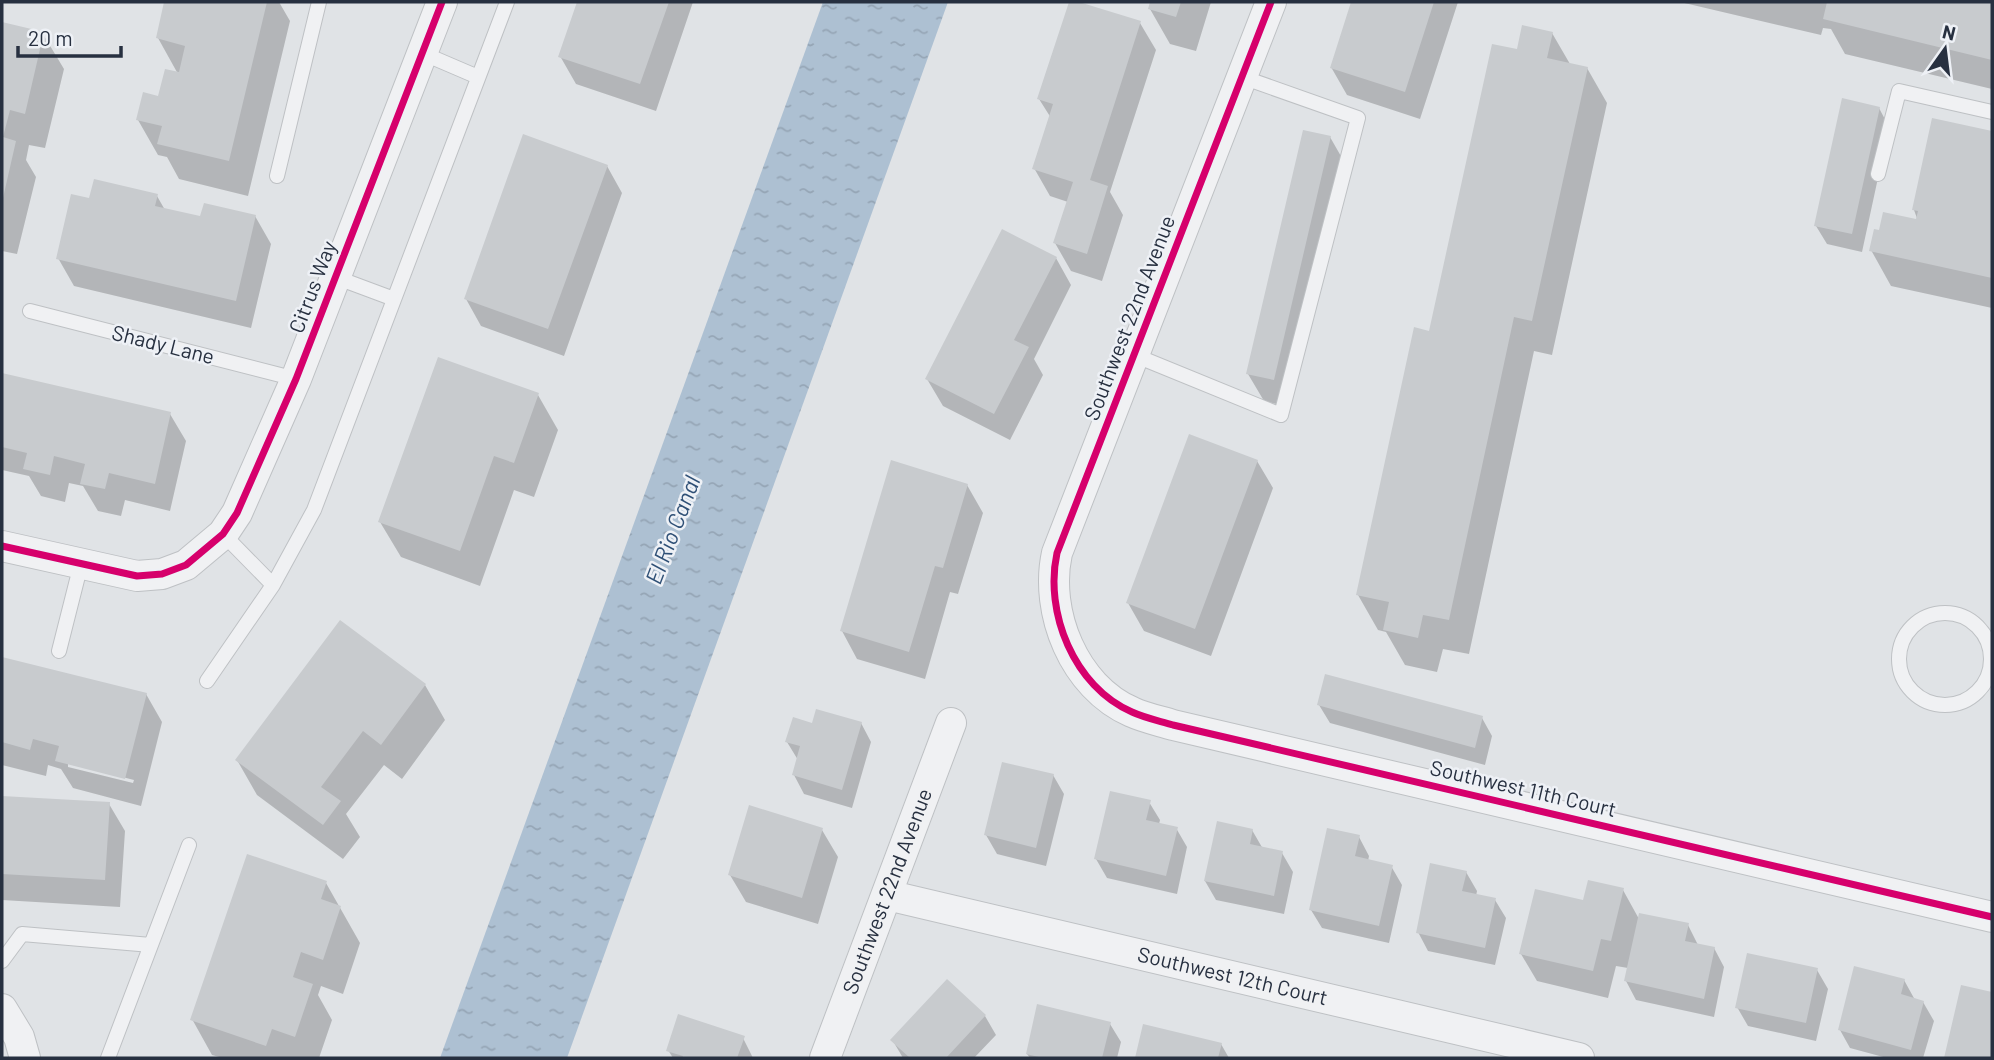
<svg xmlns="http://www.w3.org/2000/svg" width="1994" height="1060" font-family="Barlow,sans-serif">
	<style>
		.water { fill: url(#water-ripples) }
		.shadow { fill: #0003; fill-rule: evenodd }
		.building { fill: #c8cbce }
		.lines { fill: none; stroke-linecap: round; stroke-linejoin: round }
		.lane-casing { stroke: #bec1c4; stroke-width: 16 }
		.street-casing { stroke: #bec1c4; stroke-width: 32 }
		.lane { stroke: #f0f1f3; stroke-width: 14 }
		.street { stroke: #f0f1f3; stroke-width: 30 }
		.cycleway-casing { stroke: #eef1f6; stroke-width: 11 }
		.cycleway { stroke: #d6006c; stroke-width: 7 }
		.labels { text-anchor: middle; stroke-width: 5; stroke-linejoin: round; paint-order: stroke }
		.street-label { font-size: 21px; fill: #273040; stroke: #eef1f6 }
		.water-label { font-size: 23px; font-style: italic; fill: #2f5076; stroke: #eef1f6 }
	</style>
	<defs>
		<pattern id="water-ripples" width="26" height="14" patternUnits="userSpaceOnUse" patternTransform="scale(1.75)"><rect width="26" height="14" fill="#adc0d2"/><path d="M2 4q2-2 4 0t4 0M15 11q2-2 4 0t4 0" fill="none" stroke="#95a5b5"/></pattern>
	</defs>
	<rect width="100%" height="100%" fill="#e0e3e6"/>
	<path class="water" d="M823 2H948L567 1058H440Z"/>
	<path class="shadow" d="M166 2H279L290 21 248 196 179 179 167 157 158 155 138 120 178 74 158 38Z
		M579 2H693L656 111 576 84 560 56Z
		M1070 2 1140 23 1156 50 1110 192 1123 215 1102 281 1071 271 1055 243 1068 202 1050 196 1034 168 1051 118 1039 99Z
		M1152 2H1211L1196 51 1170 44 1150 9Z
		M1353 2H1458L1420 119 1347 95 1331 67Z
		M1680 2H1992V89L1845 54 1831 29 1823 28 1821 35Z
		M2 24 43 34 64 69 45 148 29 145 26 160 36 177 17 254 2 251Z
		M1552 33 1570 64 1587 68 1607 103 1552 355 1534 351 1469 654 1443 649 1437 672 1405 665 1386 632 1378 630 1358 595 1431 333 1518 51Z
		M1879 108 1889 127 1862 252 1827 244 1816 226Z
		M1934 120 1992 133V308L1891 286 1871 250 1918 221 1914 210Z
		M1330 137 1346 165 1289 407 1264 401 1248 374Z
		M607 166 622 193 564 356 481 326 466 299Z
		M157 196 165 210 202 218 255 216 271 244 251 328 74 286 58 258 91 200Z
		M1056 258 1071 285 1034 359 1043 375 1010 440 943 406 927 379Z
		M2 375 170 414 186 441 170 511 125 500 121 516 98 511 83 486 69 483 65 502 41 496 29 476 2 470Z
		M538 395 558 430 534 497 514 490 480 586 401 557 380 522Z
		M1257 461 1273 488 1211 656 1144 631 1128 603Z
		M967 485 983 513 958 594 950 592 925 679 857 659 842 631Z
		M2 658 146 694 162 722 141 806 73 788 61 769 48 765 46 776 2 765ZM68 763 134 780 133 783 68 767Z
		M425 685 445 720 402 779 384 765 346 814 360 837 343 859 257 795 237 760Z
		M1319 705 1482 718 1492 736 1485 765 1330 723Z
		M861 723 871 742 852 808 804 794 794 775 798 760 787 742 813 725Z
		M1053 775 1064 794 1046 866 997 854 986 835Z
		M2 797 109 804 125 831 120 907 2 900Z
		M1149 802 1160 820 1159 824 1176 828 1187 847 1177 894 1107 878 1096 859Z
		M822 830 838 857 818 924 746 902 730 875Z
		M1252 830 1263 849 1282 853 1293 872 1284 914 1216 900 1205 881Z
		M1359 837 1369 856 1368 861 1391 866 1402 885 1389 943 1322 928 1311 910Z
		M1466 872 1477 891 1476 896 1495 900 1506 918 1495 965 1428 951 1418 932Z
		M326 883 360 943 343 994 321 986 318 995 332 1020 319 1058H223L212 1055 192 1019Z
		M1623 890 1639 919 1688 925 1698 945 1714 948 1724 967 1714 1017 1636 1000 1626 981 1628 968 1616 966 1608 998 1537 981 1521 954 1585 902Z
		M1817 970 1828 989 1816 1041 1748 1026 1737 1007Z
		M1904 980 1915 1000 1923 1002 1934 1021 1923 1058H1887L1850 1048 1840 1030Z
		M947 981 985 1016 996 1035 974 1058H903L893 1041Z
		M1962 987 1992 994V1058H1946Z
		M1110 1024 1121 1042 1117 1058H1030L1027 1054Z
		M1144 1026 1221 1044 1229 1058H1137Z
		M743 1038 753 1058H673L668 1050Z"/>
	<path class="building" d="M164 2H267L229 161 157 144 162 126 136 120 143 92 158 96 165 69 179 72 185 46 156 38Z
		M577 2H669L640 84 558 57Z
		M1069 2H1079L1141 21 1090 180 1108 186 1087 254 1053 243 1073 182 1032 169 1053 104 1037 99Z
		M1150 2H1181L1176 17 1148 9Z
		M1351 2H1434L1405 92 1330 68Z
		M1827 2H1992V60L1823 19Z
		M2 22 44 32 25 114 10 110 3 137 16 141 3 198Z
		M1522 25 1553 32 1547 58 1588 67 1532 321 1514 317 1449 620 1423 615 1418 638 1383 630 1389 602 1356 595 1414 327 1429 331 1492 44 1517 49Z
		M1842 98 1880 107 1852 234 1814 226Z
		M1932 118 1992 131V278L1869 251 1874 229 1879 230 1883 212 1916 219 1918 211 1912 210Z
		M1303 130 1331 136 1274 380 1246 374Z
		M523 134 608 165 548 329 464 299Z
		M94 179 158 194 155 206 200 216 204 203 256 215 236 301 56 259 71 194 89 198Z
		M1002 229 1057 257 1014 340 1029 347 994 414 925 379Z
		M438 357 539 393 514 463 494 456 460 551 378 522Z
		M2 373 171 412 155 484 109 473 105 489 80 484 85 464 54 456 50 475 23 469 27 453 2 447Z
		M1189 434 1258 460 1195 629 1126 603Z
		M891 460 968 484 943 568 935 566 909 652 840 631Z
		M340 620 426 684 381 745 363 731 321 787 341 801 323 825 235 760Z
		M2 657 147 693 125 779 55 761 59 746 33 739 30 750 2 742Z
		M1325 674 1483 716 1475 748 1317 705Z
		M816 709 862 722 842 790 792 775 800 746 785 742 793 717 812 723Z
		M1002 762 1054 774 1036 848 984 835Z
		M1110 791 1151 800 1146 820 1178 827 1166 876 1094 859Z
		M2 796 110 802 105 880 2 874Z
		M749 805 823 828 802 898 728 875Z
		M1217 821 1253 829 1250 844 1283 851 1274 896 1204 881Z
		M1327 828 1360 835 1355 856 1393 865 1379 926 1309 910Z
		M247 854 327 881 321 899 341 906 323 960 301 952 293 977 313 984 295 1037 272 1029 266 1046 190 1020Z
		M1430 863 1467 871 1462 891 1496 898 1485 948 1416 933Z
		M1588 880 1624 888 1611 941 1601 939 1593 971 1519 954 1535 889 1583 900Z
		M1639 913 1689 923 1685 941 1715 947 1704 999 1624 981Z
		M1747 953 1818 968 1806 1023 1735 1008Z
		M1854 966 1905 979 1901 994 1924 1001 1911 1050 1838 1030Z
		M947 979 986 1015 946 1058H910L890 1040Z
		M1961 985 1992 992V1058H1944Z
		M1037 1004 1111 1022 1102 1058H1043L1026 1054Z
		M678 1014 745 1036 737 1058H682L683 1056 666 1051Z
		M1143 1024 1222 1043 1218 1058H1135Z"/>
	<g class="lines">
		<g class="lane-casing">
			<path id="lane" d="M422 53 478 77
				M1878 174 1899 91 1992 112
				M277 176 319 2
				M335 277 394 299
				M30 311 296 379
				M1134 355 1281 415 1358 118 1242 77
				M223 534 273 585
				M1899 659a46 46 0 1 1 92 0a46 46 0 1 1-92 0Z
				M59 651 81 564
				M207 681 273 585 314 510 507 2
				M2 961 22 934 151 945
				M108 1058 189 845"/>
		</g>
		<g class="street-casing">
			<g id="street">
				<path d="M1271 2 1057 553C1044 612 1074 687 1132 712 1145 718 1160 721 1173 725L1992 917"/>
				<path d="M2 546 137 576 162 574 186 565 223 534 237 513 296 379 442 2"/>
				<path id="s1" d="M887 895 1579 1058"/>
				<path d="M2 1009 19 1037 25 1058"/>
				<path id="s2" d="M825 1058 951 723"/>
			</g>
		</g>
		<use href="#lane" class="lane"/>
		<use href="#street" class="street"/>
		<g class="cycleway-casing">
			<path id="cycleway" d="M1271 2 1057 553C1044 612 1074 687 1132 712 1145 718 1160 721 1173 725L1992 917
				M2 546 137 576 162 574 186 565 223 534 237 513 296 379 442 2"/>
		</g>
		<use href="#cycleway" class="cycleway"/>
	</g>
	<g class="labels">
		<g class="street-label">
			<text transform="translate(313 287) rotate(-69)" y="7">Citrus Way</text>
			<text transform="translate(1130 318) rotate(-69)" y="7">Southwest 22nd Avenue</text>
			<text transform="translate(163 345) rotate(14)" y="7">Shady Lane</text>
			<text transform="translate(1523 789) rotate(13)" y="7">Southwest 11th Court</text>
			<text dy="7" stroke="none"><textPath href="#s2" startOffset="178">Southwest 22nd Avenue</textPath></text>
			<text dy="7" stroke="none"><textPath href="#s1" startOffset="355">Southwest 12th Court</textPath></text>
		</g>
		<g class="water-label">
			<text transform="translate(673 530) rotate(-69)" y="8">El Rio Canal</text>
		</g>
	</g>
	<rect width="1994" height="1060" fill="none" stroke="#273040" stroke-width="7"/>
	<g transform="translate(1945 49) rotate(14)" stroke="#eef1f6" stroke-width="5" paint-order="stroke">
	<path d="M0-5L12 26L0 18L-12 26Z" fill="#273040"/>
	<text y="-10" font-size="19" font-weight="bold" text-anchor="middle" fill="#273040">N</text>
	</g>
	<path d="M18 46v10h103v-10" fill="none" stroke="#273040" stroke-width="3.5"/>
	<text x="28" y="46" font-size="21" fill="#273040" stroke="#eef1f6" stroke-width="5" paint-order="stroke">20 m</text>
</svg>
